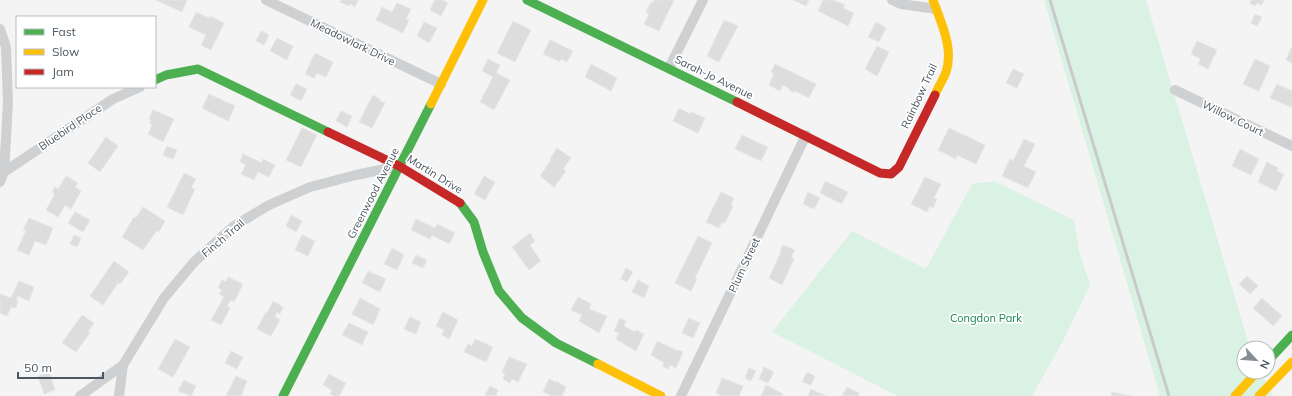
<svg xmlns="http://www.w3.org/2000/svg" width="1292" height="396" font-family="Mulish,sans-serif">
	<style>
		.green { fill: #d9f2e3 }
		.building { fill: #ddddde; stroke: #e5e6e7 }
		.lines { fill: none; stroke-linecap: round; stroke-linejoin: round }
		.street { stroke: #ced0d2; stroke-width: 10 }
		.fast { stroke: #4caf50; stroke-width: 9 }
		.slow { stroke: #ffc107; stroke-width: 9 }
		.jam { stroke: #c62828; stroke-width: 9 }
		.rail { stroke: #c9cacc; stroke-width: 3 }
		.labels { text-anchor: middle; stroke-width: 3.5; stroke-linejoin: round; paint-order: stroke }
		.street-label { font-size: 11px; fill: #4a5661; stroke: #fff }
		.park-label { font-size: 11px; fill: #17864f; stroke: #fff }
	</style>
	<rect width="100%" height="100%" fill="#f4f4f4"/>
	<path class="green" d="M1044 0H1146L1250 348H1244V372H1260L1273 396H1160Z
		M994 181 1074 220 1079 251 1090 285 1063 341 1032 396H898L772 332 852 231 926 269 972 184Z"/>
	<path class="building" d="M156 0H187L182 12Z
		M341 0H358L355 7 350 4 349 6 340 2Z
		M435 0H442L448 3 441 16 430 10Z
		M654 0H674L659 31 644 24 649 14 646 12 651 2 652 3Z
		M793 0H809L806 6Z
		M823 0H833L845 5 843 8 854 13 848 26 818 11Z
		M1251 0H1264L1262 5 1257 3 1255 6 1250 3Z
		M397 3 411 9 406 19 409 20 403 33 376 20 382 7 392 12Z
		M196 12 209 18 210 16 224 23 211 50 201 45 206 35 189 27Z
		M1255 14 1262 17 1257 26 1251 23Z
		M724 20 738 26 719 62 707 56Z
		M513 21 531 30 515 62 497 53Z
		M424 22 437 28 429 43 417 36Z
		M876 22 886 28 879 42 868 37Z
		M261 31 269 35 264 45 256 41Z
		M277 38 293 46 287 60 270 51Z
		M550 40 573 51 567 62 561 59 560 62 543 54Z
		M1197 41 1217 50 1208 69 1198 64 1201 59 1191 54Z
		M877 46 889 52 877 76 865 69Z
		M1291 48 1292 49V63L1286 60Z
		M315 53 333 62 326 77 317 73 314 78 305 74Z
		M488 59 500 65 496 73 510 80 494 110 480 102 493 77 482 71Z
		M1255 59 1270 66 1259 91 1243 84Z
		M591 64 617 78 611 91 585 77Z
		M775 64 816 84 809 98 795 91V93L789 90 790 89 783 85 780 91 769 85 774 73 771 72Z
		M1013 69 1024 74 1017 88 1006 83Z
		M296 84 307 89 301 101 290 95Z
		M1277 84 1292 91V104L1291 107 1270 98Z
		M209 94 235 106 228 121 202 108Z
		M373 95 380 99V101L385 103 372 128 359 122Z
		M679 108 690 114 691 112 705 118 698 133 673 121Z
		M153 110 174 119 163 142 148 134 152 125 150 124 151 120 149 119Z
		M341 111 352 116 347 127 336 121Z
		M302 128 317 135 301 167 286 160Z
		M949 128 985 145 976 164 957 155 956 159 938 150Z
		M742 135 768 147 761 161 735 149Z
		M106 137 118 146 100 172 88 163Z
		M1024 139 1035 144 1024 166 1036 172 1028 188 1002 176 1010 159 1013 161Z
		M167 146 177 150 173 159 163 155Z
		M557 148 571 158 563 169 566 171 554 187 540 176 551 160 550 159Z
		M1240 149 1259 159 1251 175 1232 166Z
		M243 154 262 163 263 159 275 165 269 177 258 172 254 180 241 174 246 165 240 162Z
		M1267 162 1278 168 1277 171 1284 174 1276 191 1258 182Z
		M184 173 196 179 191 188 195 189 183 215 167 207Z
		M66 176 78 183 75 187 81 191 71 209 65 205 58 217 46 210 55 194 52 192 55 187 58 189Z
		M484 176 495 182 485 200 474 194Z
		M925 177 941 184 934 198 937 199 933 208 930 206 927 212 911 204Z
		M825 181 848 192 842 204 820 193Z
		M721 192 734 198 731 205 733 206 725 223 722 222 719 228 706 222Z
		M808 192 820 198 814 209 803 204Z
		M143 207 165 221 159 232 157 230 143 250 122 237 134 217 136 218Z
		M75 212 90 220 83 232 68 223Z
		M291 215 302 221 296 232 286 226Z
		M29 218 53 228 46 245 35 241 29 255 17 250 26 231 23 230Z
		M416 219 435 228 437 224 455 233 449 244 432 235 430 239 411 230Z
		M530 233 535 241 530 245 541 261 529 270 512 247Z
		M74 235 81 238 77 247 70 244Z
		M302 235 315 241 308 256 295 250Z
		M698 236 712 243 695 278 697 279 691 291 675 283Z
		M783 245 795 250 791 257 794 259 782 285 769 278 781 252H780Z
		M392 248 404 255 397 270 384 264Z
		M416 255 427 260 423 268 412 263Z
		M114 261 129 272 120 284 118 283 103 305 90 296Z
		M626 268 633 272 627 282 621 279Z
		M368 271 386 279 380 292 362 283Z
		M1247 276 1258 286 1250 294 1239 284Z
		M228 277 243 284 234 302 231 300 227 306 230 308 221 325 211 320 224 297 219 294 222 290 218 288 222 280 226 282Z
		M638 280 649 286 644 298 632 292Z
		M19 281 34 287 29 301 18 296 16 300 18 301 16 308 11 307 7 316 0 313V294L11 298Z
		M578 297 591 304 589 309 607 316 599 333 579 321 582 315 571 310Z
		M360 298 380 309 373 325 352 314Z
		M1262 298 1282 316 1273 326 1253 308Z
		M273 301 283 307 280 314 277 312 275 317 280 320 271 336 257 329 266 312 267 313Z
		M443 312 458 320 449 339 442 335 444 330 436 326Z
		M82 315 94 323 88 332 90 333 76 352 62 343Z
		M410 317 421 322 416 334 404 329Z
		M620 318 626 321 624 326 635 332 636 330 644 334 636 351 616 339 619 333 614 331Z
		M689 318 700 323 693 338 682 333Z
		M349 323 368 332 362 345 342 335Z
		M175 339 190 347 173 377 158 369Z
		M475 339 493 347 486 362 464 352 468 344 472 346Z
		M657 341 678 351 679 350 683 352 676 368 670 365 668 369 662 366 664 363 651 355Z
		M231 351 243 357 237 369 225 363Z
		M509 357 527 364 518 382 512 379 510 383 503 379 505 374 502 372Z
		M764 367 774 372 768 383 759 379Z
		M749 368 756 371 751 381 745 378Z
		M49 372 55 390 44 394 38 376Z
		M807 372 815 376 811 385 802 382Z
		M329 374 346 383 339 396H334L330 394 332 390 323 385Z
		M236 376 247 381 241 396H226Z
		M722 378 743 386 739 396H720V395L716 393Z
		M549 379 555 382 556 381 566 387 562 396H552L543 392Z
		M184 380 196 386 191 396 178 391Z
		M766 385 783 394 782 396H761Z
		M490 386 498 390 496 396 485 395Z
		M847 387 859 393 858 396H842Z
		M811 389 826 396H808Z
		M1112 392 1132 396H1111Z"/>
	<g class="lines">
		<path class="street" d="M266 0 441 84
			M892 0 901 4 936 9
			M0 29 6 47 8 103 4 172 0 182
			M669 68 703 0
			M1175 90 1292 146
			M4 172 113 99 140 87
			M80 396 123 365
			M119 396 123 365 164 298 194 262 234 226 269 205 310 187 356 175 399 166
			M681 396 806 135"/>
		<path class="fast" d="M527 0 737 102
			M155 80 166 75 198 69 328 132
			M460 203 474 222 483 252 499 291 522 318 556 343 598 364
			M1268 361 1292 335
			M283 396 431 104"/>
		<path class="slow" d="M933 0C941 23 954 48 946 72 943 80 938 87 935 95
			M431 104 483 0
			M598 364 661 396
			M1235 396 1257 372
			M1259 396 1292 362"/>
		<path class="jam" d="M737 102 880 173 891 174 899 167 935 95
			M328 132 399 166 460 203"/>
		<path class="rail" d="M1050 0 1169 396"/>
	</g>
	<g class="labels">
		<g class="street-label">
			<text transform="translate(353 42) rotate(26)" y="4">Meadowlark Drive</text>
			<text transform="translate(714 77) rotate(26)" y="4">Sarah-Jo Avenue</text>
			<text transform="translate(919 96) rotate(-65)" y="4">Rainbow Trail</text>
			<text transform="translate(1233 118) rotate(26)" y="4">Willow Court</text>
			<text transform="translate(70 127) rotate(-34)" y="4">Bluebird Place</text>
			<text transform="translate(435 174) rotate(32)" y="4">Martin Drive</text>
			<text transform="translate(373 193) rotate(-63)" y="4">Greenwood Avenue</text>
			<text transform="translate(223 238) rotate(-40)" y="4">Finch Trail</text>
			<text transform="translate(744 265) rotate(-65)" y="4">Plum Street</text>
		</g>
		<g class="park-label">
			<text x="986" y="322">Congdon Park</text>
		</g>
	</g>
	<rect x="16" y="16" width="140" height="72" fill="#ffffff" stroke="#b7bbc0"/>
	<rect x="24" y="29" width="20" height="6" fill="#4caf50" stroke="#b7bbc0"/>
	<text x="52" y="36" font-size="12" fill="#4a5661">Fast</text>
	<rect x="24" y="49" width="20" height="6" fill="#ffc107" stroke="#b7bbc0"/>
	<text x="52" y="56" font-size="12" fill="#4a5661">Slow</text>
	<rect x="24" y="69" width="20" height="6" fill="#c62828" stroke="#b7bbc0"/>
	<text x="52" y="76" font-size="12" fill="#4a5661">Jam</text>
	<g transform="translate(1256 360) rotate(116)"><circle r="19" fill="#ffffff" stroke="#b7bbc0"/>
	<path d="M0-3L7 15L0 10L-7 15Z" fill="#868d94"/>
	<text y="-6" font-size="11" font-weight="bold" text-anchor="middle" fill="#4a5661">N</text>
	</g>
	<path d="M18 372v6h85v-6" fill="none" stroke="#4a5661" stroke-width="2"/>
	<text x="24" y="372" font-size="12" fill="#4a5661" stroke="#ffffff" stroke-width="3" paint-order="stroke">50 m</text>
</svg>
